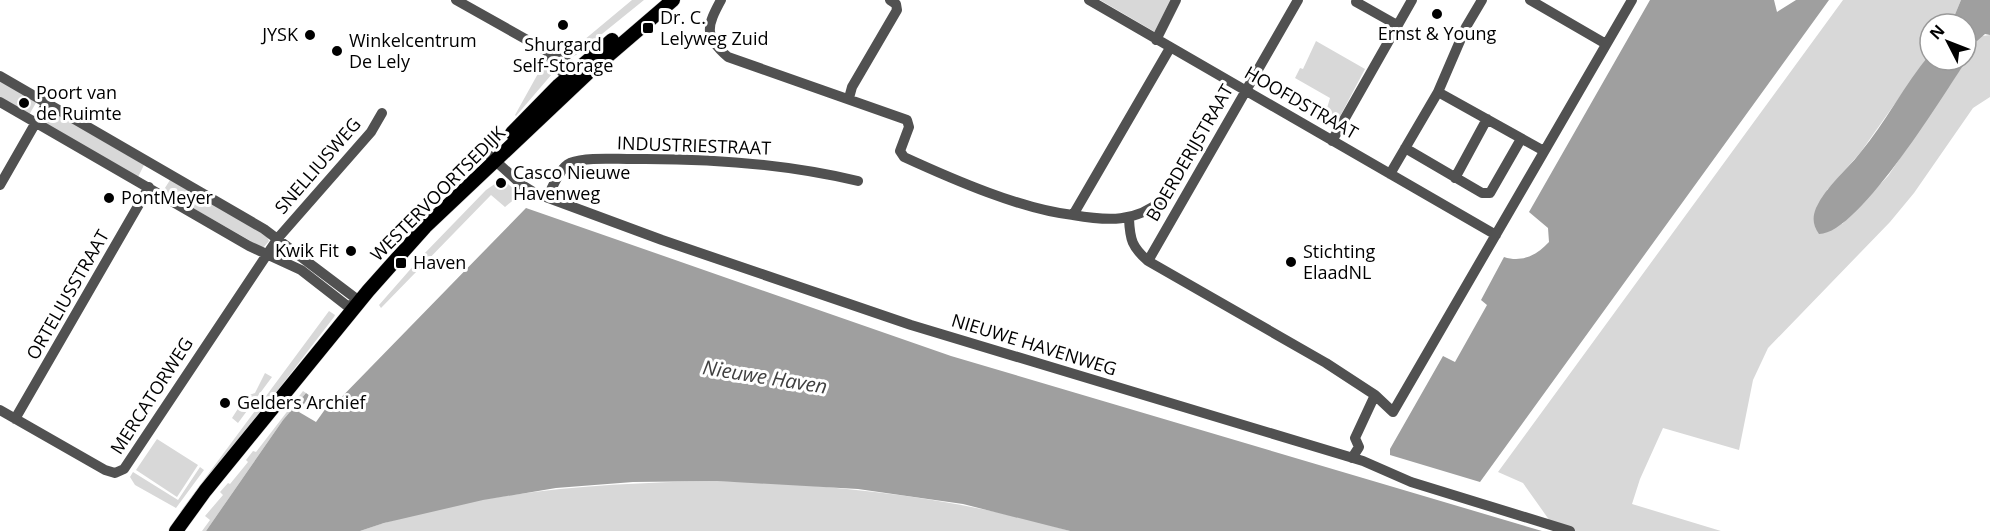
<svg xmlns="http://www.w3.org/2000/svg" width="1990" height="531" font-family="'Open Sans',sans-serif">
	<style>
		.green { fill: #d8d8d8 }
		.water { fill: #9f9f9f }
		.pier { fill: #fff }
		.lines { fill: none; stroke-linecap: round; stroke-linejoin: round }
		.major-casing { stroke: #dbdbdb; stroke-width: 15 }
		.minor { stroke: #515151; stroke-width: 10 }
		.major { stroke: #000; stroke-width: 14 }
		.poi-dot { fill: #000; stroke: #fff; stroke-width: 2 }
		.labels { text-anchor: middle; stroke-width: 6; stroke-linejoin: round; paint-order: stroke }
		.poi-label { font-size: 18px; fill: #000; stroke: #fff; text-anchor: start }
		.street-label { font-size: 18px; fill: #000; stroke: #fff }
		.water-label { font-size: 20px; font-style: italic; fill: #404040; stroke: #fff }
	</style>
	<rect width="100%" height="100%" fill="#fff"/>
	<path class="green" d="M632 0H644L576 55 570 58 560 52 578 45Z
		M1100 0H1173L1155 32Z
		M1843 0H1961L1951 24H1930V54L1860 153 1827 190 1842 224 1888 176 1970 55 1966 38 1990 35V97L1973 108 1914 193 1890 222 1768 348 1753 380 1739 450 1663 428 1640 479 1632 504 1721 531H1557L1523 483 1498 472Z
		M1316 41 1365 69 1337 122 1325 115 1330 98 1295 78 1300 68 1303 69Z
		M545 61 552 74 516 116 515 115Z
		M0 80 37 101 29 115 0 99Z
		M52 111 144 165 138 177 44 123Z
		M502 179 515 190 517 197 505 207 491 195 381 308 379 305 422 256 486 190Z
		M170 180 265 233 269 241 263 248 163 191Z
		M329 311 335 315 334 317 183 514 180 512Z
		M265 373 272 377 238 423 232 418 246 396 255 393Z
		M303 391 306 393 283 420 206 531H202L210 520 205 516 223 495 220 492 228 483 230 484 248 462 246 460 253 451 256 452Z
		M157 439 198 465 177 497 136 470Z
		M200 467 204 470 176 508 135 485 130 477 133 472 178 500Z
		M717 481C836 484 955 497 1070 531H360C474 491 597 483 717 481Z"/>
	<path class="water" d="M1650 0H1774L1777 12 1796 0H1829L1480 482 1390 455V449L1443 356 1455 362 1487 305 1481 300 1504 257C1522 263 1537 255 1549 242L1548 228 1529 212Z
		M1961 0H1990V35L1985 34 1977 41 1968 39 1966 24H1951Z
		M1966 46 1970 49V55C1947 89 1859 235 1819 234 1813 225 1812 218 1816 208 1826 186 1846 171 1860 153 1886 122 1904 85 1930 54V60H1966Z
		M526 208 951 356 1542 531H1070L963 504 858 489 717 481 633 482 556 488 483 500 384 523 360 531H206L283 420 306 393 329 410Z"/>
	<path class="pier" d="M309 396 326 408 316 422 299 412Z"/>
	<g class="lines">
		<g class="major-casing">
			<path id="major" d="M512 133 559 85 612 40
				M176 531 205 491 368 291 425 227 588 73 673 0"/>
		</g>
		<path class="minor" d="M456 0 570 64 576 70 578 77
			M721 0C707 26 703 36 728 57L907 120 909 127 900 151 904 157C952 179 1023 210 1073 215L1170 48
			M1089 0 1496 235
			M1358 0 1356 2 1397 25
			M1530 0 1606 44
			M1156 40 1176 0
			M549 56 567 78 574 80
			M0 76 264 229 354 297 356 306 346 305 301 270 249 246 0 102
			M1438 92 1544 151
			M849 98 852 87 897 10 896 4 890 0
			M1332 141 1412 0
			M1405 148 1482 193H1490L1521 139
			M490 156 522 185 535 193 662 240 911 325 1363 461 1411 482 1570 531
			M1390 174 1438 92 1466 27 1482 0
			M1455 178 1487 119
			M0 185 47 103
			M547 197C553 188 559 168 570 163 586 157 612 159 629 159 707 158 782 163 858 181
			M1073 215C1108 221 1135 223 1164 199
			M1129 219C1130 240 1132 247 1148 261L1326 363 1375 395
			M1148 261 1298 0
			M0 410 105 470 115 473 124 469 278 238 371 132 382 113
			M15 419 149 187
			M1352 458 1359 447 1355 438 1375 395 1393 412 1632 0"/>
		<use href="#major" class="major"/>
	</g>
	<g class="poi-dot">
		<circle cx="1437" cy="14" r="6"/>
		<circle cx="563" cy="25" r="6"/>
		<rect x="642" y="22" width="12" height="12" rx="3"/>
		<circle cx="310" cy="35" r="6"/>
		<circle cx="337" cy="51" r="6"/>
		<circle cx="24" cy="103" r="6"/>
		<circle cx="501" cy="183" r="6"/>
		<circle cx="109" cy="198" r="6"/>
		<circle cx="351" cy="251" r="6"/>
		<circle cx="1291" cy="262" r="6"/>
		<rect x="395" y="257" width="12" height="12" rx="3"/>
		<circle cx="225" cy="403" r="6"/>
	</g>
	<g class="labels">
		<g class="poi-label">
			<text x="660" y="24">Dr. C.<tspan x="660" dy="21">Lelyweg Zuid</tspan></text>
			<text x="1437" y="40" text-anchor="middle">Ernst &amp; Young</text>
			<text x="298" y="41" text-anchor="end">JYSK</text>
			<text x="349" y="47">Winkelcentrum<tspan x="349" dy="21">De Lely</tspan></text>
			<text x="563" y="51" text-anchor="middle">Shurgard<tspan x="563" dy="21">Self-Storage</tspan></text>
			<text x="36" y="99">Poort van<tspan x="36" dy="21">de Ruimte</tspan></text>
			<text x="513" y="179">Casco Nieuwe<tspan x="513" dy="21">Havenweg</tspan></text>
			<text x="121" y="204">PontMeyer</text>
			<text x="339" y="257" text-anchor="end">Kwik Fit</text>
			<text x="1303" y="258">Stichting<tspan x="1303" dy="21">ElaadNL</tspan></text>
			<text x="413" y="269">Haven</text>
			<text x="237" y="409">Gelders Archief</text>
		</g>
		<g class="street-label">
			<text transform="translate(1301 103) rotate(30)" y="6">HOOFDSTRAAT</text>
			<text transform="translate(694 146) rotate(2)" y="6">INDUSTRIESTRAAT</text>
			<text transform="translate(1190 153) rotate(-60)" y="6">BOERDERIJSTRAAT</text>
			<text transform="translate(318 166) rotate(-49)" y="6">SNELLIUSWEG</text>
			<text transform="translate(438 194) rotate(-45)" y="6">WESTERVOORTSEDIJK</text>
			<text transform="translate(68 295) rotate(-60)" y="6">ORTELIUSSTRAAT</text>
			<text transform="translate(1034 345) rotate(17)" y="6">NIEUWE HAVENWEG</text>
			<text transform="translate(152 396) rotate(-57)" y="6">MERCATORWEG</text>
		</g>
		<g class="water-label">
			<text transform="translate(765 377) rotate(9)" y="7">Nieuwe Haven</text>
		</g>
	</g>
	<g transform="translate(1948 42) rotate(312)"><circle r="28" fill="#ffffff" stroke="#999999" stroke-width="1.5"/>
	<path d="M0-4.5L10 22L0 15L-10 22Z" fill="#000000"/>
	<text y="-9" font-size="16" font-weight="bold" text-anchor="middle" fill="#000000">N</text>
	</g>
</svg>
